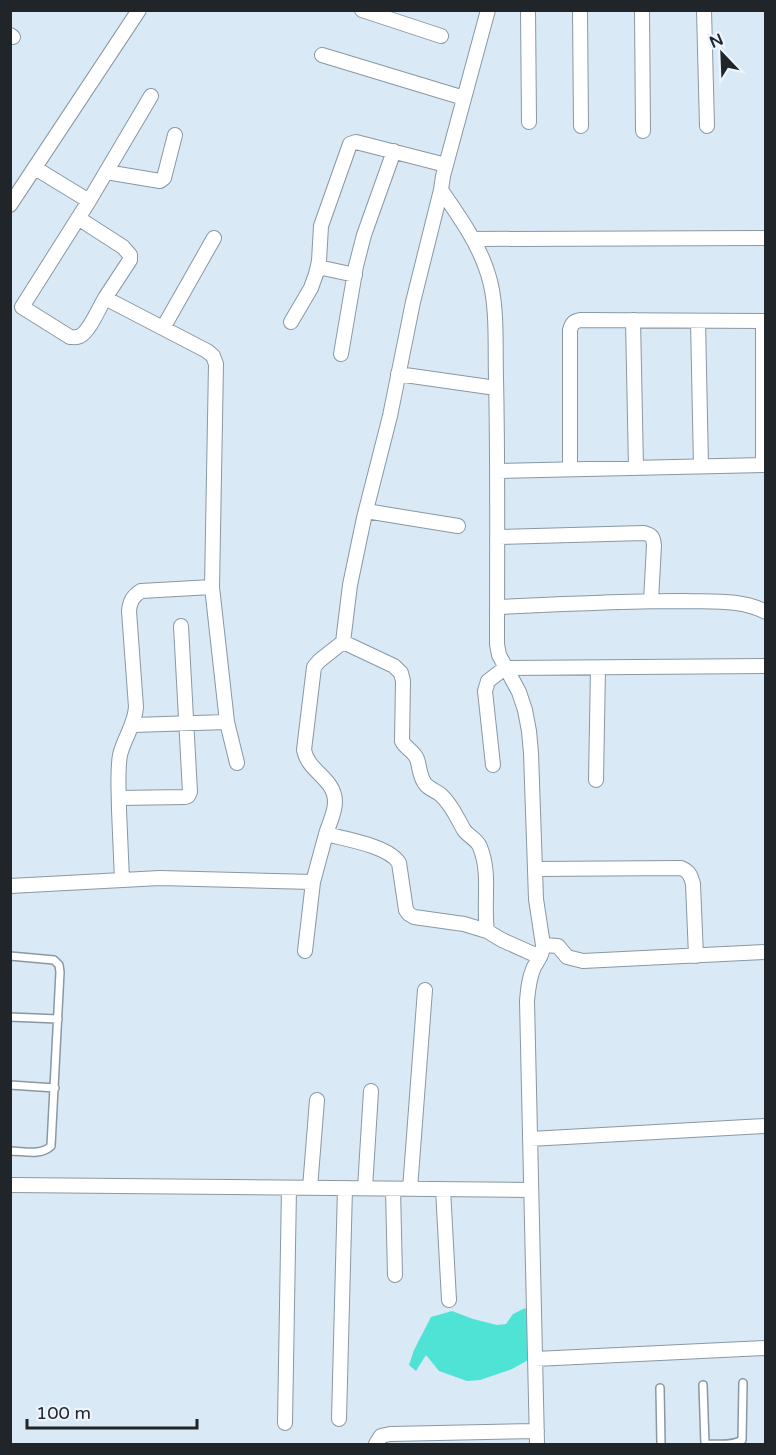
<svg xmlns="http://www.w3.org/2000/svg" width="776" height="1455" font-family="'Varela Round',sans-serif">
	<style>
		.water { fill: #4fe3d6 }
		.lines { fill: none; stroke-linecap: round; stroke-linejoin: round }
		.service-casing { stroke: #8998a3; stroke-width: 10 }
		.minor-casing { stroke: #8998a3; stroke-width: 16 }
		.service { stroke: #fff; stroke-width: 7 }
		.minor { stroke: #fff; stroke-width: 14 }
	</style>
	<rect width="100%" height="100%" fill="#d9e9f5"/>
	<path class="water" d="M525 1308 530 1316 527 1343 530 1359 512 1369 480 1380 467 1381 439 1371 426 1355 416 1371 409 1365 414 1350 431 1317 452 1311 473 1319 497 1325 506 1324 513 1314Z"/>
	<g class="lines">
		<g class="service-casing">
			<path id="service" d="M10 956 54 960 59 965 60 972 51 1146C41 1156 24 1151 10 1151
				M10 1017 58 1019
				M10 1085 55 1088
				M703 1385 705 1444
				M660 1388 661 1444
				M708 1444C719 1444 733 1446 742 1440L743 1383"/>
		</g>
		<g class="minor-casing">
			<path id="minor" d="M362 10 441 36
				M488 10 443 176 441 190C459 216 479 244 488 274 498 304 495 346 496 378 498 467 497 555 497 644L499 655 519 692 525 710 529 731 531 753 536 899 543 945C543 954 538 960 534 967 529 978 528 989 527 1001L537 1444
				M528 10 529 122
				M580 10 581 126
				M642 10 643 131
				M704 10 707 126
				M10 35 13 37
				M322 55 464 98
				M35 168 89 201 22 307 70 337C74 337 76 338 80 336 89 332 99 308 105 298L207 351 213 356 216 364 212 587 141 591C133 596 130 601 129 611L136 707C135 725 124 738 120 755 117 773 119 792 119 810 120 834 121 857 122 880
				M106 172 160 181 164 178 165 174 175 135
				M441 190 413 302 390 416 364 518 350 585 343 642 394 666 401 673 403 681 402 741C405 748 414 751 417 759 420 767 419 777 426 785 430 789 436 791 441 795 452 805 457 818 464 830 469 837 477 839 480 847 491 874 483 902 487 931
				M89 201 151 96
				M10 205 139 10
				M78 218 123 247 130 255V260L105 298
				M473 239 766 238
				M318 267 355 275
				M633 320 636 468
				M698 321 701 466
				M291 322 311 288 316 274 319 261 321 226 350 144 356 142 446 165
				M163 328 214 238
				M341 354 356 266 364 235 394 151
				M398 374 496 388
				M763 465V321
				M570 469V330C572 323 574 321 581 320L766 321
				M497 471 766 465
				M366 511 458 526
				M497 537 644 533C652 535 653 537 654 545L651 601
				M212 587 227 722 237 763
				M497 607C560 604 622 601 685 601 712 602 741 599 766 612
				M133 725 227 722
				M493 765 485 691 488 681 505 668 766 666
				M596 780 598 668
				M119 798 185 797 188 796 190 792 181 626
				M326 834C329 824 335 813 335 802 335 778 308 772 304 750L314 667 319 661 343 642
				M535 869 681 868C689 871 691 876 693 884L696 956
				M10 886 160 878 313 882
				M543 945 558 946 567 957 583 961 766 952
				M305 951 313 882 326 834C345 839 389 846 399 863L406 910 409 914 414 917 464 924 487 931 502 940 540 957
				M530 1139 766 1126
				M10 1185 531 1190
				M310 1188 317 1100
				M365 1188 371 1091
				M393 1189 395 1275
				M410 1189 425 990
				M443 1189 449 1300
				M535 1359 766 1348
				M339 1419 345 1188
				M285 1423 289 1188
				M376 1444 381 1436 390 1434 537 1431"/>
		</g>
		<use href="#service" class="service"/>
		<use href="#minor" class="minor"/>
	</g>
	<rect width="776" height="1455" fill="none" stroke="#1f2529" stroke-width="24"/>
	<g transform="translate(722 54) rotate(337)" stroke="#ecf5fd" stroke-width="4.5" paint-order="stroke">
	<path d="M0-4.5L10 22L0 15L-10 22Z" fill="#1f2529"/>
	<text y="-9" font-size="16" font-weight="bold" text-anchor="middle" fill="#1f2529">N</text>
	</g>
	<path d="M27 1419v9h170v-9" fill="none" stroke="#1f2529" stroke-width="3"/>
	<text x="36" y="1419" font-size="18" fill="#1f2529" stroke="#ecf5fd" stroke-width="4.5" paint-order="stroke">100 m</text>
</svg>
